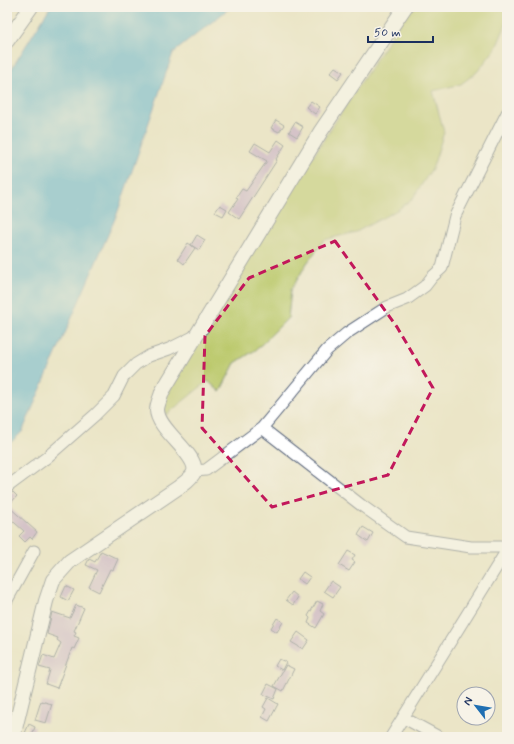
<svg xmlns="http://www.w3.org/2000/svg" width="514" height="744" font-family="Mynerve,sans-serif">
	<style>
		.green { fill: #bbc96c; stroke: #6b7c65 }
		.water { fill: #59b2d7; stroke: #3a709a }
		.building { fill: #ba9aca }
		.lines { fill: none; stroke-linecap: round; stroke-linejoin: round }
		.minor-casing { stroke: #646f83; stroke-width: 13 }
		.major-casing { stroke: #646f83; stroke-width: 16 }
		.minor { stroke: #fff; stroke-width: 11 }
		.major { stroke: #fff; stroke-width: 14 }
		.marked { fill: none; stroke: #c2185b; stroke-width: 3; stroke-dasharray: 8 5; stroke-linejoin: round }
	</style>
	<rect width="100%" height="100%" fill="#f7f3e8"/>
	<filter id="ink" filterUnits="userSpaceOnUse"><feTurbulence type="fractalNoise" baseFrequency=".025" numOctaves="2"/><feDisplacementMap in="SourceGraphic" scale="8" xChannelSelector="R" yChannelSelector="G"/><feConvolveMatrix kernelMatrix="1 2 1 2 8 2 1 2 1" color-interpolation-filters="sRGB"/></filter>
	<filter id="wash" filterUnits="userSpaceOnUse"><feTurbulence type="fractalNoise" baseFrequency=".012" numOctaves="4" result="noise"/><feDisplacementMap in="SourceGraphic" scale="16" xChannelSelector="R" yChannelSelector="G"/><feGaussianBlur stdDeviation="0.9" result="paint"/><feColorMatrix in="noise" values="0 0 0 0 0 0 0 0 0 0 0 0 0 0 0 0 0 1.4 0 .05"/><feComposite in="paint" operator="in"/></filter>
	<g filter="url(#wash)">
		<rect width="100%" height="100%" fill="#ebe5c7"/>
		<path class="green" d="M410 7H507V22L496 48 477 72 461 84 433 91 444 132 433 167 413 198 399 209 356 232 324 240 307 263 291 290 288 318 257 349 235 363 220 392 208 381 166 415 164 400 263 233Z"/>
		<path class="water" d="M50 7H231L173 53 117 214 22 432 7 446V76Z"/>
		<g id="blocks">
			<path class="building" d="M335 67 343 72 338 79 330 73Z
				M311 101 320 107 315 114 306 107Z
				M276 120 284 125 279 132 271 128Z
				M295 122 303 127 297 137 289 132Z
				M278 140 285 145 276 159 277 160 239 219 229 212 238 199 236 198 242 189 246 191 267 161 250 151 255 143 270 152Z
				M220 205 227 209 223 216 215 212Z
				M197 235 205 240 199 250 191 245 195 248 184 264 178 259 188 243 191 245Z
				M13 492 17 496 8 506 37 532 32 539 30 537 25 542 19 536 24 531 7 516V494Z
				M363 527 373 533 368 542 358 535Z
				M101 551 118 559 113 570 110 569 99 592 89 587 97 570 86 565 89 559 95 562Z
				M348 551 355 555 352 560 355 562 349 571 339 565Z
				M303 572 310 577 305 584 298 579Z
				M331 581 340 587 333 597 324 591Z
				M66 586 74 590 68 601 61 597Z
				M292 592 298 597 293 605 286 600Z
				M317 601 323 604 320 611 324 614 316 628 308 623 310 618 308 616Z
				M76 605 84 608 74 631 76 632 74 636 79 638 74 649 72 648 57 688 46 684 50 670 39 667 43 655 54 659 61 643 57 640 58 638 47 634 52 612 70 618Z
				M277 618 283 622 277 632 271 628Z
				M298 632 309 640 303 649 291 642Z
				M279 659 286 662 282 670 275 666Z
				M286 665 294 669 283 691 274 686Z
				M268 684 278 689 274 699 263 694Z
				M268 698 278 704 269 721 262 717 266 709 263 707Z
				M41 701 52 704 46 723 35 720Z
				M29 724 35 727 32 735 25 733Z"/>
		</g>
	</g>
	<g filter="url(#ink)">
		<use href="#blocks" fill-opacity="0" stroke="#646f83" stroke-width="1"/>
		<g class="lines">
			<g class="minor-casing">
				<path id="minor" d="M262 428 327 350 347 333 387 307 407 299 425 286 432 277 442 268 455 216 507 113
					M195 471 206 470 262 428 361 505 406 537 471 547H507
					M7 487 46 458 95 415 114 396 124 376 136 364 149 356 169 349 197 335
					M7 600 34 551
					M404 718 439 737
					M391 737 507 550"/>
			</g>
			<g class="major-casing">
				<path id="major" d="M7 41 31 7
					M13 737 46 601 53 580 70 561 179 487C184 483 192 478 194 472 199 455 157 430 157 410 157 404 161 397 162 392L321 131 405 7"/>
			</g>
			<use href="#minor" class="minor"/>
			<use href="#major" class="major"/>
		</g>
	</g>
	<path d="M0 0H514V744H0ZM335 241 397 327 433 388 388 475 272 507 202 428 205 336 249 278Z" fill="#ebe5c7" fill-opacity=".55" fill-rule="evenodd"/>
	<path class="marked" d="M335 241 397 327 433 388 388 475 272 507 202 428 205 336 249 278Z"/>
	<rect width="514" height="744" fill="none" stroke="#f7f3e8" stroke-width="24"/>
	<g transform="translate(476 706) rotate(301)"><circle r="19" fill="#f7f3e8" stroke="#9fa5b1"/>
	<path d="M0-3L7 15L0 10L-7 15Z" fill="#1f6fb2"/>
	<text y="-6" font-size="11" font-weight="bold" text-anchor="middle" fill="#1b2f5e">N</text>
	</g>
	<path d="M368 36v6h65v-6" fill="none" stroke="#1b2f5e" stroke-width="2"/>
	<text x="374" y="36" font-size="12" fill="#1b2f5e" stroke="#f7f3e8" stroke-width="3" paint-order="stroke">50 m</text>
</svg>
